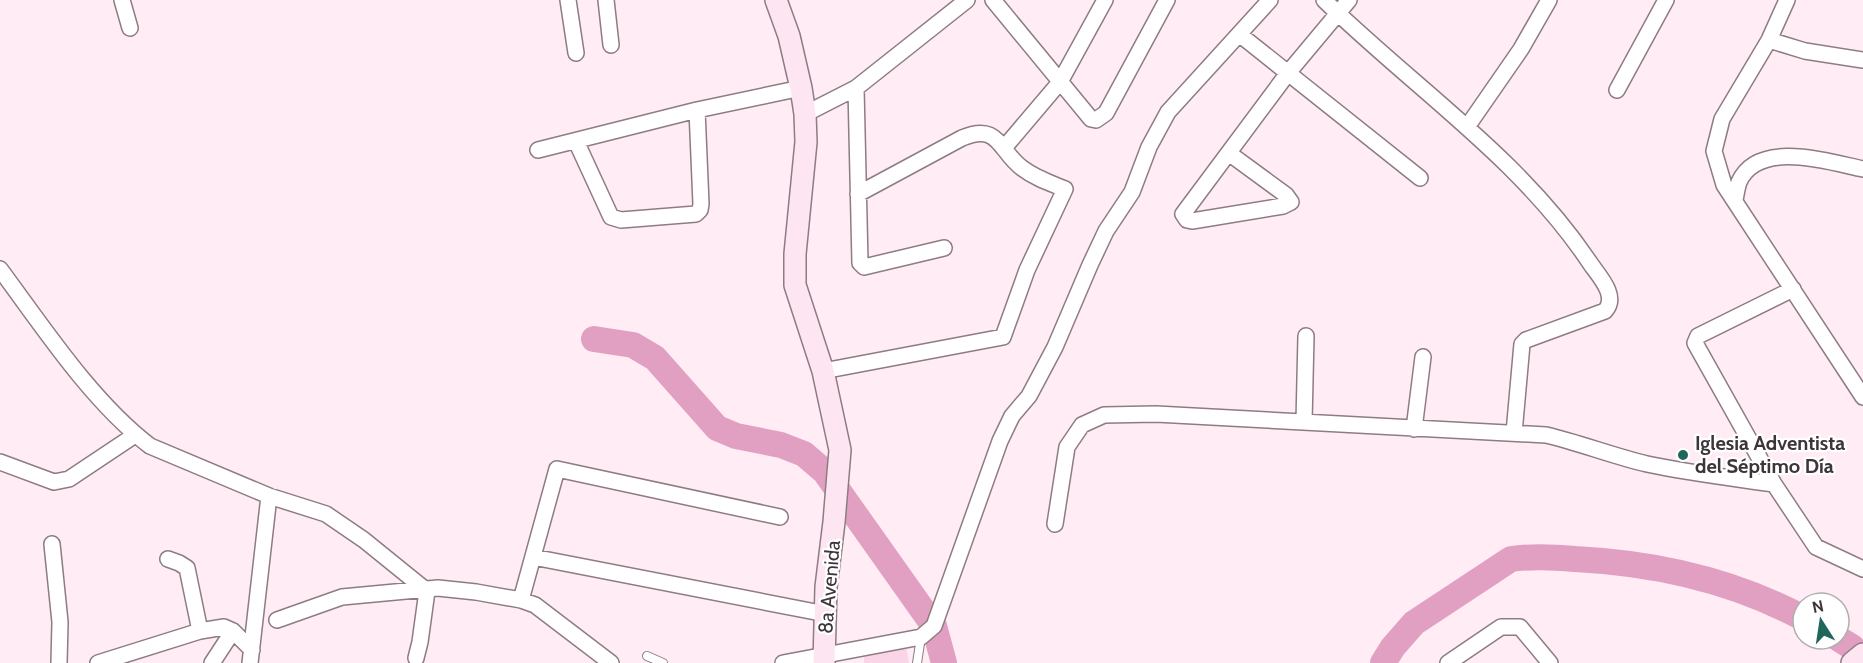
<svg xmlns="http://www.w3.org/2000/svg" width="1863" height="663" font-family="Cabin,sans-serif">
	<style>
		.green { fill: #fad5e7 }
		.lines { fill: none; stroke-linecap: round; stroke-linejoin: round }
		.river { stroke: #e1a0c1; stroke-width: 26 }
		.lane-casing { stroke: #8d7c84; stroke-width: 10 }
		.street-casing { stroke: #8d7c84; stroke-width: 18 }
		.secondary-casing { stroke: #8d7c84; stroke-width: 24 }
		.lane { stroke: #fff; stroke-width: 8 }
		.street { stroke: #fff; stroke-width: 15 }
		.secondary { stroke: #fde6f2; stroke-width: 21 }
		.poi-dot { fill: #1f665b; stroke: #fff; stroke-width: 2 }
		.labels { text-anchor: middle; stroke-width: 4.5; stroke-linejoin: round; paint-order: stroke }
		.poi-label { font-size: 20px; font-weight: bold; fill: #3d3539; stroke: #fff; text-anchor: start }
		.street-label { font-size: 20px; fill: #3d3539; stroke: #fff }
	</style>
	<rect width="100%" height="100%" fill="#ffecf4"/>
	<path class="green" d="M906 646 909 663H864V657Z"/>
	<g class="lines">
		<path class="river" d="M594 339 633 345 655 358 717 428 736 436 781 445 804 454 825 472 934 626 944 663
			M1839 639 1852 647
			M1383 663 1393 647 1414 623 1511 559C1532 556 1553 557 1575 559 1655 563 1732 580 1803 618"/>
		<g class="lane-casing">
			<path id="lane" d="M647 656 663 663
				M917 663 921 637"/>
		</g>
		<g class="street-casing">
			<path id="street" d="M122 0 130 28
				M568 0 576 53
				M606 0 611 45
				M993 0 1091 119 1096 120 1106 113 1167 0
				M1324 0C1413 87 1520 158 1590 263 1598 275 1619 296 1605 311L1526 340 1522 344 1514 433
				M1787 0 1769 40 1722 119 1714 151 1724 185 1863 397
				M1239 34 1420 178
				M1769 40 1805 51 1863 60
				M856 88 860 263 864 267 944 248
				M1617 90 1666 0
				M805 114 856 88 967 0
				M1467 127 1521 49 1549 0
				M576 141 611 217 621 220 696 214 700 210 701 204 697 110
				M1004 148 1060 82 1105 0
				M538 150 697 110 801 88
				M1230 154 1286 195 1291 202 1283 206 1192 221 1187 220 1183 214 1288 73 1349 0
				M1735 200C1736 195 1737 188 1739 182 1758 139 1829 162 1863 169
				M0 269C43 327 92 402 150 446L269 496 326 514 364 540 427 591 420 642 416 658
				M1793 289 1698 336 1695 343 1774 484 1816 547 1863 569
				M823 371 1003 337 1027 270 1065 189C1050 183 1035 178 1022 168 999 151 999 122 962 138L858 194
				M1304 422 1306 336
				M1414 429 1423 357
				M0 462 54 482 69 479 135 435
				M1055 524 1067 447 1082 425 1104 415 1156 414 1546 435C1580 443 1613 456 1647 464 1689 473 1732 478 1774 484
				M52 544 60 622 59 663
				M533 557 826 614
				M168 559 179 563 187 568 200 631
				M521 600 557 469 780 517
				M277 620 342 597 438 588 476 592 521 600 535 605 611 663
				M98 663 200 631 224 627 233 631 252 650
				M212 663 233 631
				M250 663 269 496
				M783 663 921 637 934 626 1000 441 1012 416 1029 396 1055 347 1090 265 1106 231 1132 192 1149 147 1168 112 1270 0
				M1448 663 1501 627H1520L1550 663"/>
		</g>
		<g class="secondary-casing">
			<path id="secondary" d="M776 0 789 36 801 88 805 114 806 142 795 254V285L823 371 840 450 834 522 826 587 824 663
				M1852 663 1863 654"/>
		</g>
		<use href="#lane" class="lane"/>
		<use href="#street" class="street"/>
		<use href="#secondary" class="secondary"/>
	</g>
	<circle class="poi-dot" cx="1683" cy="455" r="6"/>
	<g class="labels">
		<g class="poi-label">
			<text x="1695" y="450">Iglesia Adventista<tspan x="1695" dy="23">del Séptimo Día</tspan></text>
		</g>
		<g class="street-label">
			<text transform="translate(829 587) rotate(-85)" y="7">8a Avenida</text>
		</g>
	</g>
	<g transform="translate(1821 621) rotate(348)"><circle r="28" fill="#ffffff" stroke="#b1aeb0" stroke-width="1.5"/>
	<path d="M0-4.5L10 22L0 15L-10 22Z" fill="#1f665b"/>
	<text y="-9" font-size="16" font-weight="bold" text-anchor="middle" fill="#3d3539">N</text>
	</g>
</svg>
